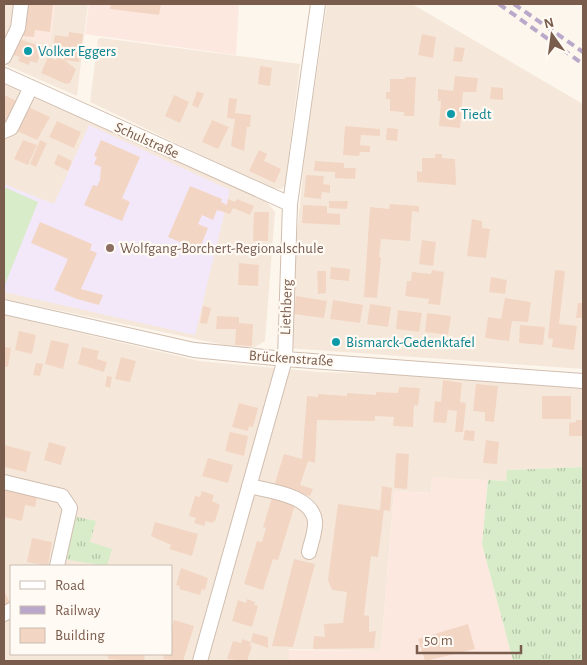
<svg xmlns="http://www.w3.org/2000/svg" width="587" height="665" font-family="'Alegreya Sans',sans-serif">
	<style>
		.residential { fill: #f5e8da; fill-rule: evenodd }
		.commercial { fill: #fde8e0 }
		.education { fill: #f3e8fa }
		.grass { fill: url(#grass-tufts) }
		.pitch { fill: #d8ecc9 }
		.building { fill: #f3d5c3 }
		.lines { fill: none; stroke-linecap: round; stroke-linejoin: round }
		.minor-casing { stroke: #d1beb0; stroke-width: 16 }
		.minor { stroke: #fff; stroke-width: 14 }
		.rail { stroke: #b9a8c9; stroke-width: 4; stroke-dasharray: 8 5; stroke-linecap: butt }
		.culture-dot { fill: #0f9aa8; stroke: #fffaf3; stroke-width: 2 }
		.education-dot { fill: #8d6e63; stroke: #fffaf3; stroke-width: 2 }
		.labels { text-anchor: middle; stroke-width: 4.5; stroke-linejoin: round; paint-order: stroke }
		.culture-label { font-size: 15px; fill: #0d838f; stroke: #fffaf3; text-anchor: start }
		.street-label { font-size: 15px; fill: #7a5c4d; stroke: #fffaf3 }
		.education-label { font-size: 15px; fill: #785e54; stroke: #fffaf3; text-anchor: start }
	</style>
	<defs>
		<pattern id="grass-tufts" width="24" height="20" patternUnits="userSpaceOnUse" patternTransform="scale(1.25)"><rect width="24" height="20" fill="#d8ecc9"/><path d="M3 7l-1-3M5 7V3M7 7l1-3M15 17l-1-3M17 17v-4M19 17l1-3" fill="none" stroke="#b4c2a5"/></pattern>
	</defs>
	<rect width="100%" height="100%" fill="#fdf6ec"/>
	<path class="residential" d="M4 4H19L14 35 50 44 55 4H88L77 96 4 64Z
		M327 4H412L583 104V369L286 348 305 151Z
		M102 38 300 64 285 186 281 189 270 188 90 102 98 39Z
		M4 82 267 202 275 212 265 341 255 347 239 348 4 299Z
		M4 315 199 361 319 372 447 376 583 389V467L507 470 506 481 432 478 431 493 394 491 381 651 289 649V661H4ZM11 566H171V654H11Z"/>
	<path class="commercial" d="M19 4H55L50 44 14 35Z
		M89 4H239L236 55 85 34Z
		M432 478 488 480 482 544 513 661H289V650L381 651 394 491 431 493Z"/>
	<path class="education" d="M89 125 230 190 195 335 4 292V184L54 204Z"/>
	<path class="grass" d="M583 467V661H513L482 544 488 480 506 481 507 470Z
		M73 516 96 521 90 542 112 549 107 566 63 559Z"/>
	<path class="pitch" d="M4 187 38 202 4 287Z"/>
	<path class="building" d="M23 4H53L50 32 35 30 34 37 19 36Z
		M111 4H161L159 15 110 9Z
		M69 32 83 34 79 62 64 60 66 48 53 46 55 35 68 37Z
		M422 34 436 37 433 58 418 55Z
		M19 39 43 47 37 63 30 61 29 65 18 61 20 57 13 55Z
		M455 47 465 48 462 62 453 61Z
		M48 57 56 60 57 57 64 60 76 69 70 83 66 84 41 73Z
		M260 66 272 68 270 86 258 84Z
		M455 76 478 78 476 92H463L460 128 439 126 441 101H438V89L453 91Z
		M405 77H416L414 116H404V112L390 111V99H386V92H390V79H405Z
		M491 87 503 88V100L490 99Z
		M197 91 204 94 198 108 192 105Z
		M4 95 19 102 9 124 4 121Z
		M174 95 189 102 180 123 165 116Z
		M229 98 237 99 235 113 251 115 250 127H247L244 151 231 146 235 119 227 118Z
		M28 107 50 117 37 140 17 131Z
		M212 120 229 127 218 149 202 142Z
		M57 121 81 132 74 148 49 137Z
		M345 126 380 129V136L361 135 360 145 370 146V152H360L359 156 343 155Z
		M387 128 398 129 397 141 386 140Z
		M23 140 37 145 28 165 14 159Z
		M40 140 47 143 36 167 30 164Z
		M101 140 140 157 122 198 130 202 122 221 84 205 93 185 97 186 100 180 101 167 94 164 97 157 94 156Z
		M259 150 267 154 264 161 281 169 275 183 249 171Z
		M58 154 72 161 68 171 54 164Z
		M435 154H442V158L455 159 456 185 417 182V171L422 172V158H435Z
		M315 161 344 163V168H356L355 179 335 178V172L314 171Z
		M306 175 324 176 323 184 330 185V193L322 192 321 199 304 197Z
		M190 186 222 199 221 202 227 205 228 199 235 202 237 199 254 206 250 215 233 208 230 214 217 210 213 220 202 215 198 224 208 228 199 250 168 237Z
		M329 201H348L347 209 329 208Z
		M390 204 419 206V212L412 211 410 241 381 239 379 257 381 258 377 298 364 297 370 207 389 209Z
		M303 205 327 206V213L340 214V225L302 223Z
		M254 212H269L268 241H253Z
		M472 219 482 221V228L490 229 486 258 467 256Z
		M40 222 92 244 90 250 97 253 81 289 103 295 99 305 77 299 54 290 68 259 31 243Z
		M422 240 436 242 433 266 419 264Z
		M239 263 259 265 258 286 238 285Z
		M331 267 350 269 349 281 330 279Z
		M432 270 444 272 440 305 428 304 429 299 405 296 407 281H411L412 272 431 274Z
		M555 270 565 271 559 324 577 326 574 350 552 347 553 339 548 338Z
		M317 271H326V293L318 294Z
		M491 277 507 280 505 294 489 292Z
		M296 296 327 301 324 318 294 314Z
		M505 298 531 302 528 322 512 321 509 341 485 338 488 317 501 319Z
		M333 300 363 305 360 323 330 319Z
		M578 303H583V318H576Z
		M370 304 391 307 388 327 367 324Z
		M203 306 211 308 207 324 200 323Z
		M398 310 422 313 419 332 396 329Z
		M427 313 451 316 448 335 425 332Z
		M217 316 239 317V323L253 324 252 346 235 345 236 329H216Z
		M520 325 545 327 543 345 519 343Z
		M19 331 36 335 32 354 15 350Z
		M51 340 69 344 63 369 45 364Z
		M5 347 11 348 8 367 4 366Z
		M82 347 99 351 97 359 107 362 104 372 78 364Z
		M121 357 136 361 130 382 115 379Z
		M36 363 43 364 40 376 33 375Z
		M107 376 112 377 110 388 105 386Z
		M443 380 462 383 460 402 466 403 463 432H455L457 411 448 410 446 423 433 422 435 401 441 402Z
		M476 384 498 386 494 422 485 421V412L473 411Z
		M399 387 420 388 418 406 414 405 413 427 393 426 394 417 375 416V421L317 420 315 463 308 461 300 485 313 489 310 496 274 486 284 454 302 459 307 396 318 397V394L347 396V393L376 395V392L398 393Z
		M542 396H571V419H542Z
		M239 403 258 408 253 427 249 426 248 431 232 427Z
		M576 420H583V436H569V423L576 422Z
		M465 430 475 431 474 441 463 440Z
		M230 432 248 436 244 456 225 451Z
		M486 440 499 442 497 464 483 463Z
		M49 442 66 447 61 465 44 460Z
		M4 445 31 452 26 472 4 467Z
		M396 453 409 454 407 489 394 488Z
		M208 458 233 465 228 483 202 476Z
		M382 486 392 488 390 511 384 510 378 557 371 556 364 615 369 616V632L376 631 374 648 313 649 314 636 325 637 324 624 343 623 347 592 332 590 328 580 338 504 380 510Z
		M4 490 37 497 35 507 25 505 22 521 4 517Z
		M202 491 214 495 212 501 220 505 215 521 212 523 206 521 204 526 194 523 196 518 189 516 195 496 200 497Z
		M272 498 295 505 278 560 273 559 263 590 244 584 257 541 262 542 266 528 263 527Z
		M155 522 198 534 192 556 169 549 171 545 151 536Z
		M32 538 52 542 48 566 27 562Z
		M294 559 315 564 293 647 272 646Z
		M181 568 208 578 205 590 202 589 200 595 179 589 180 586 176 585Z
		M4 591 10 602 4 606Z
		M247 599 255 602 254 605 258 606 252 627 232 621 238 600 246 603Z
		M174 620 194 626 183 661 163 659 164 654H171V630Z
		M468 624 475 649 425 661 418 639Z
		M253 633 268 637V648L251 642Z
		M242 639 251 642 250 646H252L247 661 227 659 233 641 241 643Z
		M108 654H145L144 661 108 659Z"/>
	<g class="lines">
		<g class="minor-casing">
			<path id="minor" d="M4 57 18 28 21 4
				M4 75 290 204
				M4 131 11 128 31 87
				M4 307 194 350 285 359 583 381
				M4 482 62 496 70 508 57 566
				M249 486C269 491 312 495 315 521 316 530 311 543 309 552
				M4 614 11 610
				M200 661 285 359 290 204 318 4"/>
		</g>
		<use href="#minor" class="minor"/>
		<path class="rail" d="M499 4 583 64
			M514 4 583 52"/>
	</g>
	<g class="culture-dot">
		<circle cx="28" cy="51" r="5"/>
		<circle cx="451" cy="114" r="5"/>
		<circle cx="336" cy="342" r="5"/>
	</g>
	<circle class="education-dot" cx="110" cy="248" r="5"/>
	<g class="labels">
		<g class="culture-label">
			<text x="38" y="56">Volker Eggers</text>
			<text x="461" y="119">Tiedt</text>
			<text x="346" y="347">Bismarck-Gedenktafel</text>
		</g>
		<g class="street-label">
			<text transform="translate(147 140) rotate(24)" y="5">Schulstraße</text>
			<text transform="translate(286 307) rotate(-88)" y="5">Liethberg</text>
			<text transform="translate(291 358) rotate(4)" y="5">Brückenstraße</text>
		</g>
		<g class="education-label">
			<text x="120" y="253">Wolfgang-Borchert-Regionalschule</text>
		</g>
	</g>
	<rect width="587" height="665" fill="none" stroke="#7a5c4d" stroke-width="10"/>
	<rect x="10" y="565" width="162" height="90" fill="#fffaf3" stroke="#cabbb1"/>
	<rect x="20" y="581" width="25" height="8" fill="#ffffff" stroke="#cabbb1"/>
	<text x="55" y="590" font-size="15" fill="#7a5c4d">Road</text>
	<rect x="20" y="606" width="25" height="8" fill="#b9a8c9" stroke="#cabbb1"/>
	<text x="55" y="615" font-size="15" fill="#7a5c4d">Railway</text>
	<rect x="20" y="628" width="25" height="15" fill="#f3d5c3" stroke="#cabbb1"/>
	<text x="55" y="640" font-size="15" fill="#7a5c4d">Building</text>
	<g transform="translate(552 35) rotate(346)" stroke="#fffaf3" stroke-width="4" paint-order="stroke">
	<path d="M0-4L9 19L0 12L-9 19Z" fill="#7a5c4d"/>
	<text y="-8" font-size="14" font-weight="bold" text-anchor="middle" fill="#7a5c4d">N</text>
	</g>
	<path d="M417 645v8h104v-8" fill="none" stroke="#7a5c4d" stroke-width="2.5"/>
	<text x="424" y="645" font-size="15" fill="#7a5c4d" stroke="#fffaf3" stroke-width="4" paint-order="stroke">50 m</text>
</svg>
